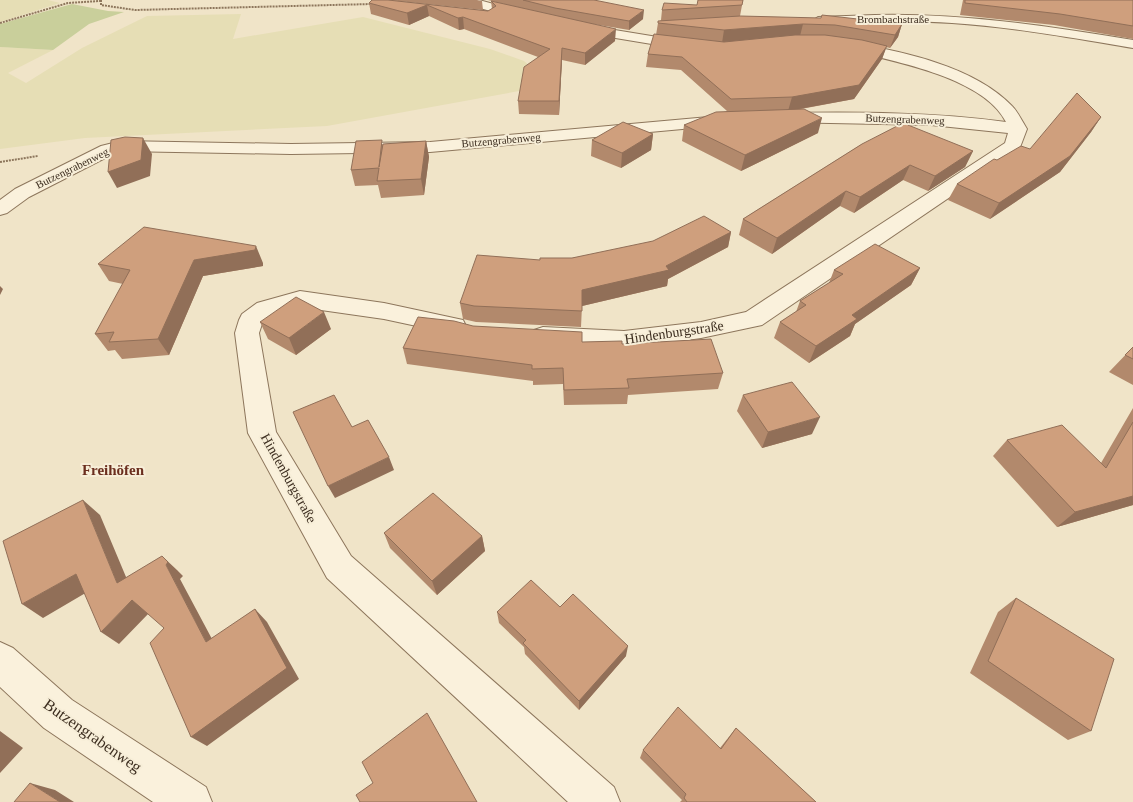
<svg xmlns="http://www.w3.org/2000/svg" width="1133" height="802" font-family="Georgia,serif">
	<style>
		.farmland { fill: #e6deb5 }
		.green { fill: #c9cf9b }
		.lines { fill: none; stroke-linecap: round; stroke-linejoin: round }
		.street-casing { stroke: #8d765c; stroke-width: 2 }
		.path { stroke: #8d765c; stroke-width: 2; stroke-dasharray: 2 1; stroke-linecap: butt }
		.street { fill: #faf1dc; fill-rule: evenodd }
		.wall { fill: #b2896c }
		.shaded-wall { fill: #916f58 }
		.building { fill: #cf9f7d; stroke: #916f58 }
		.labels { text-anchor: middle; stroke-width: 4; stroke-linejoin: round; paint-order: stroke }
		.far-street-label { font-size: 11px; fill: #3d2e20; stroke: #f7eed8 }
		.street-label { font-size: 14px; fill: #3d2e20; stroke: #f7eed8 }
		.neighbourhood-label { font-size: 15px; font-weight: bold; fill: #6b2e1e; stroke: #f7eed8 }
		.near-street-label { font-size: 16px; fill: #3d2e20; stroke: #f7eed8 }
	</style>
	<rect width="100%" height="100%" fill="#f0e4c8"/>
	<path class="farmland" d="M0 0H48L60 3 0 22Z
		M241 14 233 39 363 17 490 49 524 61 552 85 327 126 85 138 0 149V47L53 50 8 73 26 83 82 48 147 16Z"/>
	<path class="green" d="M72 4 108 11 124 12 89 24 53 50 0 47V24Z"/>
	<g class="lines">
		<g class="street-casing">
			<path id="street" d="M460 0H479L534 15 535 18 529 22 462 3Z
				M875 15C962 13 1047 26 1133 40V48C1073 38 1012 27 952 23 907 20 862 22 818 25L812 21 818 17Z
				M578 24 688 42 695 46 688 50 573 31 571 28 573 25Z
				M848 42C901 51 974 66 1012 106 1018 112 1022 121 1027 129L1019 150 762 325 701 338 624 349 543 345 534 342 530 336 534 330 543 327 624 331 701 322 746 312 1005 143 1008 133 931 125 780 122 778 118 780 114 786 113C859 112 933 112 1006 122 983 76 888 60 843 49L841 46 843 43Z
				M731 115 737 116 739 120 737 124 430 152 291 154 122 151 113 154 29 197 7 213 0 215V200L15 189 101 146 121 141 291 144 430 142Z
				M300 291 384 303 463 320 466 326 463 332 454 334 384 319 300 307 273 315 262 324 259 333 276 432 351 556 614 787 620 802H568L327 578 248 433 235 333 239 320 242 314 257 303Z
				M0 642 13 648 72 700 206 787 212 802H153L44 728 0 687Z"/>
		</g>
		<path class="path" d="M101 0V5L135 10 372 4
			M0 23 68 3 100 1
			M0 162 38 156"/>
		<use href="#street" class="street"/>
	</g>
	<path class="wall" d="M388 0 488 11 492 9 491 1 504 4 488 0H594L643 19 629 30 593 24 615 41 585 65 562 60 559 115 519 114 518 101 538 57 464 29 459 30 429 16 409 25 371 14 369 3Z
		M389 0H477L482 1 483 10Z
		M743 0 740 16 902 24 898 37 890 48 886 47 882 59 854 99 801 109 818 133 741 171 682 141 684 125 727 111 681 70 646 67 648 54 656 35 658 23 661 20 662 10 697 5Z
		M963 0H1133V39L1054 25 960 15Z
		M1101 117 1091 132 1060 172 990 219 948 200 957 184 997 160 1030 149Z
		M653 134 651 150 621 168 591 156 592 140Z
		M426 141 429 157 424 195 381 198 378 185 355 186 351 170 383 144Z
		M862 144 973 151 965 167 928 191 903 180 854 213 840 206 772 254 739 235 743 219Z
		M731 232 728 247 668 279 667 286 582 306 581 327 476 322 463 319 460 303 540 260 572 258Z
		M263 263V266L203 276 169 355 122 359 115 350 108 351 95 334 123 284 109 281 98 264Z
		M920 268 911 285 855 324 850 336 809 363 774 338 780 322 796 312 800 301 829 283 834 270Z
		M260 322 331 329 296 355 268 339Z
		M473 326 582 342 622 344 723 373 718 389 628 395 627 404 564 405 563 384 533 385V381L407 364 403 348Z
		M1133 347V385L1109 372Z
		M743 395 812 434 762 448 737 411Z
		M1133 408V505L1057 527 993 456 1007 440 1101 463Z
		M384 533 482 536 485 551 437 595 390 548Z
		M1016 598 1091 731 1068 740 970 673 998 612Z
		M497 612 626 656 579 710 525 654 524 647 499 623Z
		M736 728 816 802H680L682 800 640 758 643 750 720 748Z"/>
	<path class="shaded-wall" d="M427 5 429 16 409 25 407 13Z
		M644 10 643 19 629 30V21Z
		M463 17 464 29 459 30 458 18Z
		M803 24 800 36 722 43 724 30Z
		M902 24 898 37 890 48 895 35Z
		M616 29 615 41 585 65V53Z
		M887 46 882 59 854 99 788 111 792 97Z
		M562 48V60L559 115V101Z
		M1101 117 1091 132 1060 172 990 219 999 203Z
		M822 118 818 133 741 171 745 155Z
		M653 134 651 150 621 168 622 153Z
		M143 138 152 154 150 176 117 188 108 172Z
		M426 141 429 157 424 195 421 179Z
		M973 151 965 167 928 191 935 176Z
		M910 165 903 180 854 213 860 197Z
		M846 191 840 206 772 254 777 238Z
		M731 232 728 247 668 279 667 286 582 306V290L666 266Z
		M256 246 263 263V266L203 276 169 355 158 339 194 260Z
		M920 268 911 285 855 324 850 336 809 363 816 346 852 315Z
		M0 286 3 289 0 295Z
		M324 312 331 329 296 355 289 338Z
		M820 417 812 434 762 448 768 432Z
		M389 457 394 470 335 498 328 486Z
		M1133 496V505L1057 527 1075 512Z
		M83 500 100 515 134 596 117 583Z
		M482 536 485 551 437 595 432 581Z
		M162 556 177 570 183 576 180 579 220 654 206 642 166 565Z
		M76 574 94 588 43 618 22 604Z
		M132 600 149 613 119 644 101 632Z
		M255 609 267 622 299 679 207 746 191 737Z
		M628 646 626 656 579 710V701Z
		M0 731 23 748 0 773Z
		M30 783 55 790 74 802H60Z"/>
	<path class="building" d="M372 0H388L488 11 496 6 491 1 616 29 585 53 562 48 559 101H518L524 67 550 49 463 17 458 18 427 5 407 13 369 3Z
		M523 0H594L644 10 629 21 555 8Z
		M698 0H743L742 5 662 10 664 3 697 5Z
		M965 0H1133V26L1060 14 965 3Z
		M822 15 902 24 895 35 835 25 803 24 724 30 658 23V21L740 16 821 18Z
		M654 34 724 42 795 35H825L862 40 887 46 859 85 792 97 731 99 682 57 648 54Z
		M1077 93 1101 117 1070 156 999 203 957 184 994 159 997 160 1021 146 1030 149Z
		M804 109 822 118 745 155 684 125 716 112Z
		M623 122 653 134 622 153 592 140Z
		M903 123 973 151 935 176 910 165 860 197 846 191 777 238 743 219 862 144Z
		M125 137 143 138 141 160 108 172 111 140Z
		M382 140 379 167 383 144 426 141 421 179 377 181 379 168 351 170 356 141Z
		M704 216 731 232 666 266 669 270 582 290V311L474 306 460 303 477 255 540 260V258H572L653 241Z
		M144 227 256 246 255 250 194 260 158 339 109 342 114 332 95 334 130 270 98 264Z
		M875 244 920 268 852 315 857 319 816 346 780 322 806 305 800 301 843 274 834 270Z
		M296 297 324 312 289 338 260 322Z
		M418 317 454 321 473 326 582 332V342L622 341V344L711 339 723 373 627 379 629 388 564 390 563 368 532 369V365L403 348Z
		M1133 347V359L1125 355Z
		M792 382 820 417 768 432 743 395Z
		M334 395 352 427 368 420 389 457 328 486 293 412Z
		M1133 422V496L1075 512 1007 440 1062 425 1106 468Z
		M433 493 482 536 432 581 384 533Z
		M83 500 117 583 162 556 168 562 166 565 206 642 255 609 287 668 191 737 150 643 164 628 132 600 101 632 76 574 22 604 3 541Z
		M531 580 560 607 573 594 628 646 579 701 523 643 526 640 497 612Z
		M1016 598 1114 659 1091 731 988 661Z
		M678 707 721 749 736 728 816 802H687L684 798 686 794 643 750Z
		M427 713 477 802H360L356 795 373 783 362 762Z
		M30 783 60 802H14Z"/>
	<g class="labels">
		<g class="far-street-label">
			<text x="893" y="23">Brombachstraße</text>
			<text transform="translate(905 119) rotate(2)" y="4">Butzengrabenweg</text>
			<text transform="translate(501 140) rotate(-5)" y="4">Butzengrabenweg</text>
			<text transform="translate(72 168) rotate(-26)" y="4">Butzengrabenweg</text>
		</g>
		<g class="street-label">
			<text transform="translate(674 332) rotate(-8)" y="5">Hindenburgstraße</text>
			<text transform="translate(289 478) rotate(61)" y="5">Hindenburgstraße</text>
		</g>
		<g class="neighbourhood-label">
			<text x="113" y="475">Freihöfen</text>
		</g>
		<g class="near-street-label">
			<text transform="translate(93 735) rotate(35)" y="6">Butzengrabenweg</text>
		</g>
	</g>
</svg>
